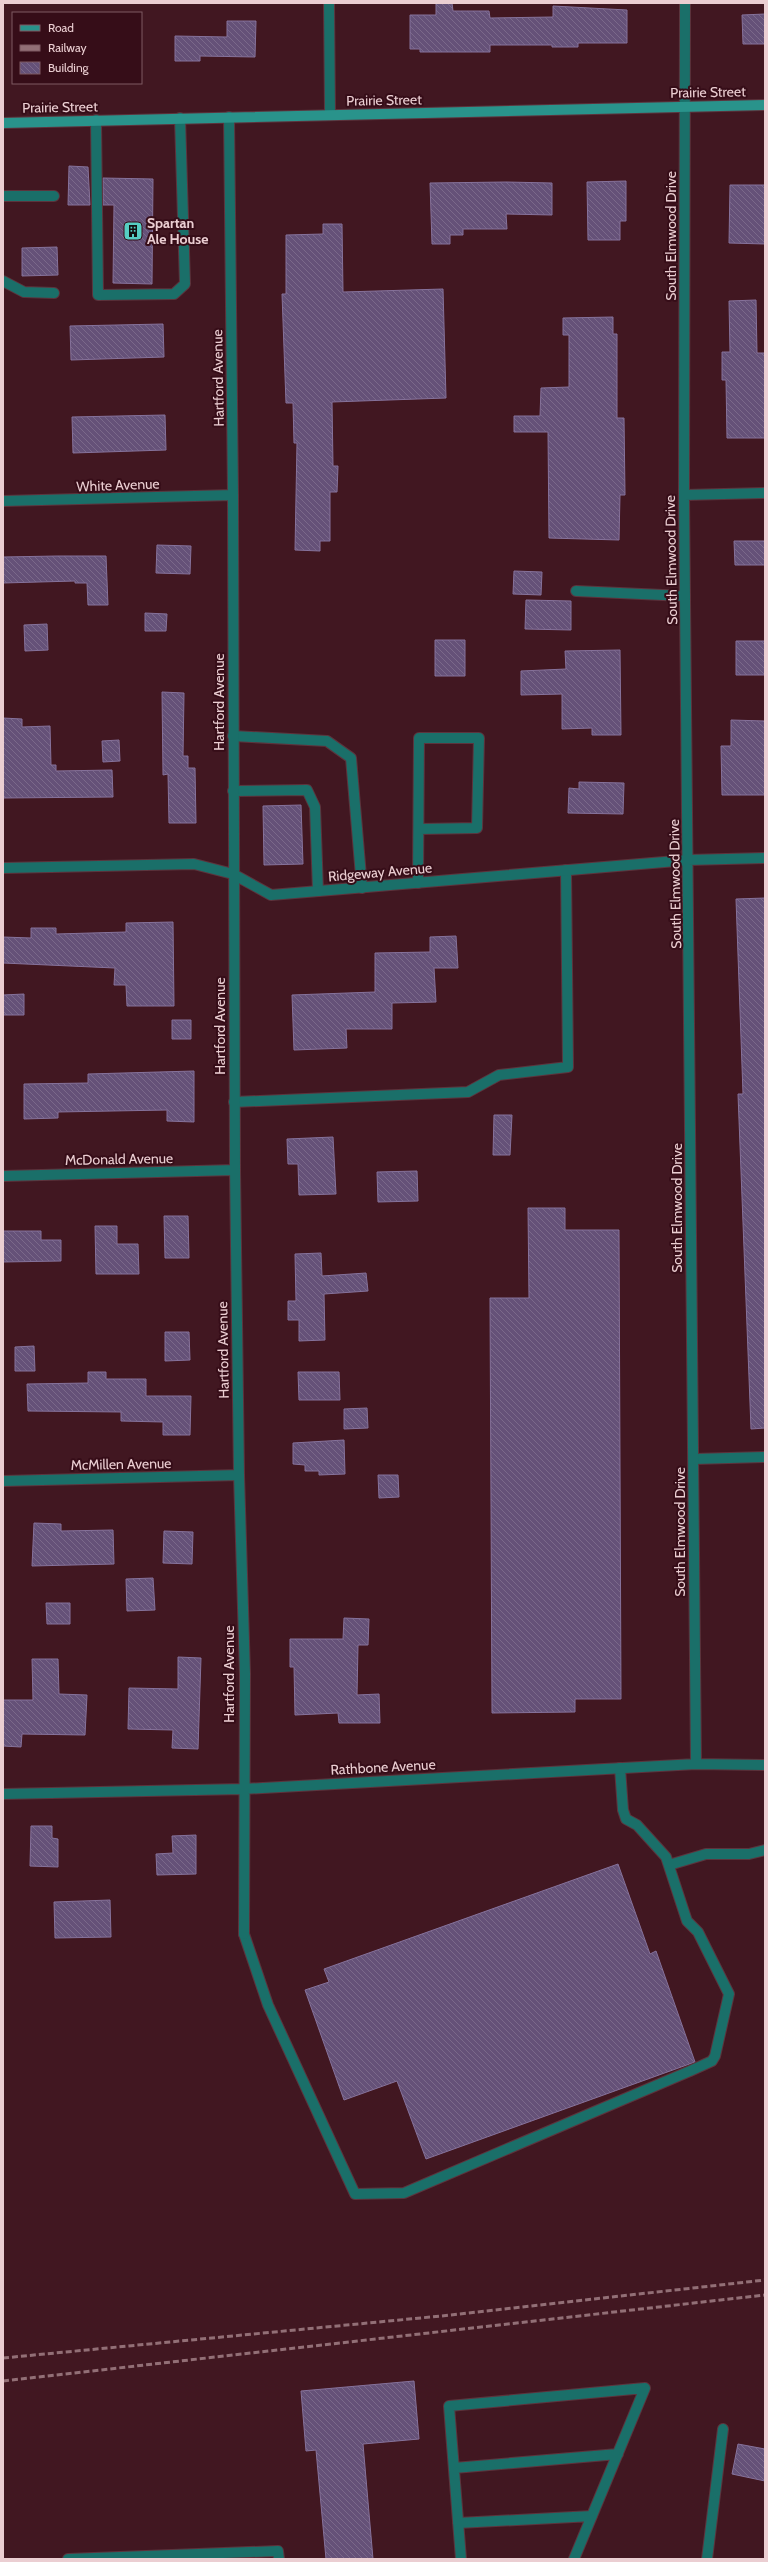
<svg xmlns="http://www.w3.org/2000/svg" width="768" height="2562" font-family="Cabin,sans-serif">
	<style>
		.building { fill: url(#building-back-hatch); stroke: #86729b }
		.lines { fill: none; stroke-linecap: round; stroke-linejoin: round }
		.lane-casing { stroke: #5c343d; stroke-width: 12 }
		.street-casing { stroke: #5c343d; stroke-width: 12 }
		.secondary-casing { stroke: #5c343d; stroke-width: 12 }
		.lane { stroke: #1a6f69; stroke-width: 10 }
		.street { stroke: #1a6f69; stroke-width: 10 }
		.secondary { stroke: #29938b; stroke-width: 10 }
		.rail { stroke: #926f76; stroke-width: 3; stroke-dasharray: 6 3; stroke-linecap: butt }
		.labels { text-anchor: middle; stroke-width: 4; stroke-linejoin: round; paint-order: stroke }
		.street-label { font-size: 14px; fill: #ebced2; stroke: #360d18 }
		.poi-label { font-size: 14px; font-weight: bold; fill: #ebced2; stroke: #360d18; text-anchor: start }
	</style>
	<defs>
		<pattern id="building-back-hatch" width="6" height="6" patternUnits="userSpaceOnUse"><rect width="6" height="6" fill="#655178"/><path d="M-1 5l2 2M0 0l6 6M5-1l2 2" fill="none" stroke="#7b698a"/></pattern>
	</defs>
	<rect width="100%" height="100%" fill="#411721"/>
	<path class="building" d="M436 3H452L453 11H489L490 18 553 17V6L627 10V43H578V47H552V45H490V52H420V49H410V15H436Z
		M765 14V44H743L742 15Z
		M227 21H256L255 57 200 56V61H175V36L227 37Z
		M69 166 88 167 90 205H68Z
		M103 178 153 179 152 284 113 283 114 205H103Z
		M626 181V221H620V240H588L587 182Z
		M506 182 552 183V215L506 214 507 229H463V235H450V244H432L430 183Z
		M730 185H765V244L729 243Z
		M323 224H342L343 292 443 289 446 398 332 402 333 466H338L337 492H330V541H320V551L295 550 297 443H294L293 403H286L282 294H286V235L323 234Z
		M57 247 58 275 22 276V248Z
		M756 300 757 353H765V438H727L726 380H722V352H730L729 301Z
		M613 317V334H617V418H624L625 495H620L619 540 549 538 548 432H514V416H540L541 388 569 387V335H563V318Z
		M163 324 164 357 71 360 70 326Z
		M165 415 166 450 73 453 72 417Z
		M734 541H765V565H735Z
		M157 545 191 546 190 574 156 573Z
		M57 556H106L108 605H88L87 583H75V581L3 583V557Z
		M514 571 542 572 541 595 513 594Z
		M526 600 571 601V630L525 629Z
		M145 613 167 614 166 631H145Z
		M47 624 48 650 25 651 24 625Z
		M435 640H465V676H435Z
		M736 641H765V675H736Z
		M620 650 621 735H592V728L562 729V694L521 695V671L566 669 565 651Z
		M162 692 184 693 183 756H188V768H195L196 823H169L168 774 163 775Z
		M3 718 22 719V727L50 726 51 765H56V771L112 770 113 797 3 798Z
		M731 720 765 721V795H722L721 746H731Z
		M119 740 120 761 103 762 102 741Z
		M579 782 624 783 623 814 568 813 569 788 579 789Z
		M301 805 303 864 264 865 263 806Z
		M765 898V1428L751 1429 738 1094H743L736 899Z
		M173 922 174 1006H127L126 985H114L115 968 3 963V937L31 938V928H56V934L126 932V923Z
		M456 936 458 968H434L436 1002 392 1003V1029H346L347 1048 294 1050 292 995 375 992V953L430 952V937Z
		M24 994V1015H3V995Z
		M172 1020H191V1039H172Z
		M194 1071V1122L167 1121V1110L58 1112V1118L24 1119V1084L88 1083V1074Z
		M494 1115H512L510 1155H493Z
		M333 1137 336 1194 299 1195 298 1164H288L287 1139Z
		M417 1171 418 1201 378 1202 377 1172Z
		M528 1208H565V1230H619L621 1699H575V1712L492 1713 490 1298H529Z
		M164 1216H188L189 1258H165Z
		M95 1226H117V1244H138L139 1274H96Z
		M3 1231H41V1240H61V1261L3 1262Z
		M321 1253 322 1276 366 1273 368 1291 324 1294 325 1340 299 1341V1320H288V1301H296L295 1254Z
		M165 1332H189L190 1360 165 1361Z
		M34 1346 35 1371H15V1347Z
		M88 1372H106V1379H146V1396H191L190 1435H163V1422L121 1421V1412L28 1411 27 1384 88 1383Z
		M298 1372H339L340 1400H299Z
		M367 1408 368 1428 344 1429V1409Z
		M344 1440 345 1474 319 1475V1471H305V1465L293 1464V1443Z
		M378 1475H398L399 1497 379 1498Z
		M34 1523 61 1524V1531L113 1530 114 1564 32 1566Z
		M164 1531 193 1532 192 1564 163 1563Z
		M153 1578 155 1610 127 1611 126 1579Z
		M46 1603H70V1624H47Z
		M344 1618 369 1619 368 1645H358L357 1695 379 1694 380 1723H339L338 1713 295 1715 294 1667H290V1639H343Z
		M178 1657 201 1658 198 1749 172 1748 173 1730 128 1729 129 1688 178 1689Z
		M32 1659H58L59 1694 87 1695 85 1735 22 1734 21 1747 3 1746V1700H33Z
		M31 1826H52V1838L58 1839V1867L30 1866Z
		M196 1835V1874L157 1875 156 1854 173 1853 172 1836Z
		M618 1864 650 1954 656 1951 695 2062 426 2159 397 2081 344 2100 305 1990 329 1982 324 1969Z
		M110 1900 111 1937 55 1938 54 1902Z
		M414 2381 419 2439 363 2444 373 2559H326L316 2450 306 2451 301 2391Z
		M738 2444 765 2449V2481L732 2474Z"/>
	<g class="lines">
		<g class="lane-casing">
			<path id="lane" d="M96 120 98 295 174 294 185 284 180 118
				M3 196H54
				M3 281 24 292 54 293
				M576 591 685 596
				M233 736 327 741 351 758 362 888
				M233 791 307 790 315 807 318 891
				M418 883 419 738H479L477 828 419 829
				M234 1102 468 1092 499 1075 568 1067 566 870
				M694 1459 765 1457
				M669 1865 706 1854H749L765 1850
				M244 1934 268 2005 355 2194 404 2193 690 2071 712 2061 715 2056 729 1994 698 1932 687 1921 666 1857 637 1825 626 1819 623 1810 620 1768
				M454 2468 618 2454
				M458 2523 592 2516
				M68 2559 278 2551 279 2559
				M461 2559 449 2406 645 2388 574 2559
				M707 2559 723 2429"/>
		</g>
		<g class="street-casing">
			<path id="street" d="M329 3 330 115
				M685 3 684 495 696 1764
				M229 117 233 495 235 1170 239 1475 245 1674 244 1934
				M684 495 765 493
				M3 501 233 495
				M3 868 194 864 233 874 271 895 688 860 765 858
				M3 1176 235 1170
				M3 1481 239 1475
				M3 1794 243 1789 696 1764 765 1765"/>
		</g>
		<g class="secondary-casing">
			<path id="secondary" d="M3 123 765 105"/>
		</g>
		<use href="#lane" class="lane"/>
		<use href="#street" class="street"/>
		<use href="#secondary" class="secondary"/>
		<path class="rail" d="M3 2358 441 2316 765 2280
			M3 2381 765 2295"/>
	</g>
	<defs>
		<g id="building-square" transform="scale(1)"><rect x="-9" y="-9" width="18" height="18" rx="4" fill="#56cec3" stroke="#360d18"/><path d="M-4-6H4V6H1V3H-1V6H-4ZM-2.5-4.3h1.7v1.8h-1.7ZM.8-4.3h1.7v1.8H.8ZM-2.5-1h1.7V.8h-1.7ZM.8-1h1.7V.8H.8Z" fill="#111"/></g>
	</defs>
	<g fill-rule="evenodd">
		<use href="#building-square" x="133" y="231"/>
	</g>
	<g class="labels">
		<g class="street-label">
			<text transform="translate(708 92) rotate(-1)" y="5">Prairie Street</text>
			<text transform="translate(384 100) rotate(-1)" y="5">Prairie Street</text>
			<text transform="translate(60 107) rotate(-1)" y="5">Prairie Street</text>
			<text transform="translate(671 236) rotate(-90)" y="5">South Elmwood Drive</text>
			<text transform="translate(218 378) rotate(-91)" y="5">Hartford Avenue</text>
			<text transform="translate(118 485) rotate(-2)" y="5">White Avenue</text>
			<text transform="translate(671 560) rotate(-91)" y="5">South Elmwood Drive</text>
			<text transform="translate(219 702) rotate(-90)" y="5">Hartford Avenue</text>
			<text transform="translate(380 872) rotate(-5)" y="5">Ridgeway Avenue</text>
			<text transform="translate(675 884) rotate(-91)" y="5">South Elmwood Drive</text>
			<text transform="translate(220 1026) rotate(-90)" y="5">Hartford Avenue</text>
			<text transform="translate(119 1159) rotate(-1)" y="5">McDonald Avenue</text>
			<text transform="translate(677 1208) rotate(-90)" y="5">South Elmwood Drive</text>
			<text transform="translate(223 1350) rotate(-91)" y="5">Hartford Avenue</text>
			<text transform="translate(121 1464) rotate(-1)" y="5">McMillen Avenue</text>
			<text transform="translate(680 1532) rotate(-90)" y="5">South Elmwood Drive</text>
			<text transform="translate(229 1674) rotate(-90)" y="5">Hartford Avenue</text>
			<text transform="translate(383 1767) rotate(-3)" y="5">Rathbone Avenue</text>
		</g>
		<g class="poi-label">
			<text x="147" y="228">Spartan<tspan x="147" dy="16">Ale House</tspan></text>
		</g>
	</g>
	<rect width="768" height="2562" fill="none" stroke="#ebced2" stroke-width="8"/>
	<rect x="12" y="12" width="130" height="72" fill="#360d18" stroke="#7e5a62"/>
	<rect x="20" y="25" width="20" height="6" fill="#29938b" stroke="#7e5a62"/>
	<text x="48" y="32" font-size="12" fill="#ebced2">Road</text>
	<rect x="20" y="45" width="20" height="6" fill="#926f76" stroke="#7e5a62"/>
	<text x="48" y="52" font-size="12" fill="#ebced2">Railway</text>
	<rect x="20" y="62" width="20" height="12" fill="url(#building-back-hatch)" stroke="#7e5a62"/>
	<text x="48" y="72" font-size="12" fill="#ebced2">Building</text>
</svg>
